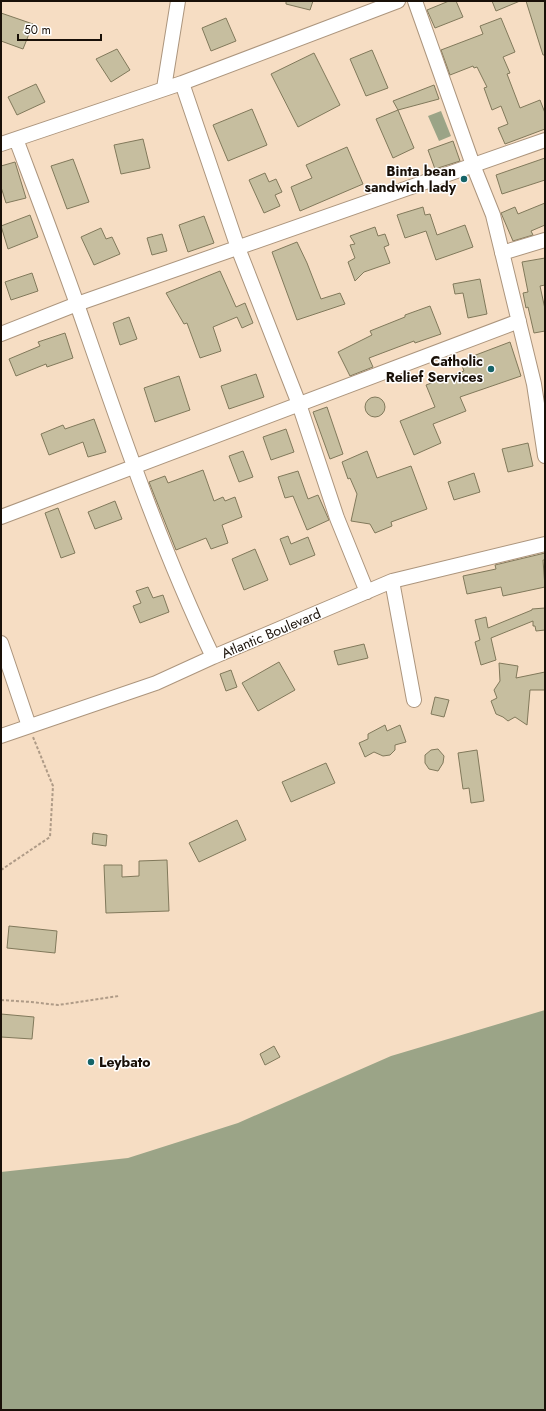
<svg xmlns="http://www.w3.org/2000/svg" width="546" height="1411" font-family="Jost,sans-serif">
	<style>
		.water { fill: #9ba487 }
		.building { fill: #c6be9f; stroke: #81795b }
		.lines { fill: none; stroke-linecap: round; stroke-linejoin: round }
		.minor-casing { stroke: #ac957d; stroke-width: 16 }
		.path { stroke: #af9b87; stroke-width: 2; stroke-dasharray: 3 2; stroke-linecap: butt }
		.minor { stroke: #fff; stroke-width: 14 }
		.poi-dot { fill: #156468; stroke: #fff; stroke-width: 1.5 }
		.labels { text-anchor: middle; stroke-width: 3; stroke-linejoin: round; paint-order: stroke }
		.poi-label { font-size: 14px; font-weight: bold; fill: #191008; stroke: #fff; text-anchor: end }
		.street-label { font-size: 14px; fill: #191008; stroke: #fff }
	</style>
	<rect width="100%" height="100%" fill="#f6ddc3"/>
	<path class="water" d="M441 111 451 136 439 141 428 116Z
		M545 1010V1410H1V1172L128 1158 238 1123 391 1056Z"/>
	<path class="building" d="M286 1H313L310 10 286 4Z
		M449 1H456L463 17 435 28 427 10Z
		M492 1H520L496 11Z
		M526 1H545V55H543Z
		M1 13 33 24 23 49 1 41Z
		M226 18 236 41 211 51 202 28Z
		M501 18 515 52 503 57 510 73 507 74 520 108 540 100 545 113V129L505 144 498 128 508 124 501 106 492 110 484 88 487 87 477 67 474 68 473 66 450 75 441 50 483 34 480 26Z
		M117 49 130 70 111 82 96 59Z
		M372 50 388 88 366 96 350 59Z
		M314 53 340 105 298 127 271 74Z
		M36 84 45 102 17 115 8 97Z
		M434 85 439 99 398 110 393 101Z
		M252 109 267 145 228 161 213 125Z
		M398 110 414 148 393 158 376 119Z
		M143 139 150 168 121 174 114 145Z
		M453 141 460 161 435 169 428 150Z
		M347 147 363 184 300 211 291 187 312 178 306 165Z
		M545 158V180L502 194 496 175Z
		M73 159 89 202 67 209 51 166Z
		M15 162 26 198 6 203 1 187V166Z
		M265 173 269 182 276 179 282 192 275 195 280 206 264 213 249 180Z
		M545 203V225L531 231 533 235 513 241 501 213 515 207 518 214Z
		M423 207 425 215 430 214 437 235 465 225 473 247 436 260 426 231 405 238 397 215Z
		M30 215 38 237 8 249 1 226Z
		M204 216 214 243 188 252 179 225Z
		M375 227 378 236 385 234 389 245 384 247 390 263 364 272 355 281 348 262 355 258 350 245 355 244 350 236Z
		M101 228 106 239 112 237 120 254 94 265 81 237Z
		M162 234 167 251 152 255 147 238Z
		M297 242 307 263 321 299 340 293 345 304 297 320 272 252Z
		M545 258V285L540 286 545 309V331L534 333 528 307 526 308 523 293 528 292 522 262Z
		M220 271 236 307 245 303 253 323 242 328 237 317 213 327 221 351 200 358 187 323 184 324 166 293Z
		M32 273 38 291 11 300 5 282Z
		M480 279 487 314 468 318 463 293 455 294 453 284Z
		M430 306 441 334 415 343 414 341 369 358 373 367 350 376 338 352 372 335 370 331 405 317V315Z
		M129 317 137 339 120 345 113 323Z
		M65 333 73 358 47 367 46 364 16 376 9 359 40 346 38 342Z
		M510 342 521 376 460 397 466 411 433 424 441 443 414 455 400 421 435 407 426 385 464 371 460 361Z
		M256 374 264 397 229 409 221 386Z
		M179 376 190 410 155 422 144 388Z
		M365 407a10 10 0 1 1 20 0a10 10 0 1 1-20 0Z
		M327 407 343 454 330 459 313 412Z
		M94 419 106 452 88 457 83 442 49 455 41 434 63 425 65 429Z
		M286 429 294 452 271 460 263 437Z
		M528 443 533 466 508 472 502 449Z
		M243 451 253 477 239 482 229 456Z
		M367 451 377 478 411 466 427 509 391 522 392 526 375 533 370 524 351 521 357 494 350 478 348 479 342 462Z
		M203 470 214 501 223 497 225 501 235 497 242 517 222 525 228 543 211 549 206 538 176 550 149 482 165 476 168 483Z
		M298 471 308 499 318 495 329 520 307 530 293 496 285 498 278 477Z
		M474 473 480 492 454 500 448 482Z
		M115 501 122 519 95 529 88 512Z
		M58 508 75 553 61 558 45 513Z
		M288 536 291 544 308 537 315 555 290 565 280 539Z
		M255 549 268 580 244 590 232 559Z
		M545 553V560H543L545 587 503 596 501 587 467 594 463 576 496 569 495 565Z
		M148 587 153 598 163 595 169 612 140 623 133 606 141 603 136 591Z
		M545 608V630L536 631 535 626H533V621L491 638 496 660 481 665 475 642 480 640 475 620 486 617 488 628 532 610V609Z
		M364 644 368 658 338 665 334 651Z
		M279 662 295 690 258 711 242 683Z
		M499 663 518 666 516 678 545 672V690H530L527 725 515 717 508 721 503 717 496 714 491 701 497 698 494 690 500 681Z
		M231 670 237 687 226 691 220 674Z
		M435 697 449 700 444 717 431 714Z
		M385 725 387 731 400 725 406 742 395 745V750L390 755 383 756 374 752 365 757 359 743 368 739V734Z
		M438 749 444 756 443 763 438 771 429 769 425 763V755L431 750Z
		M477 750 484 801 471 803 469 788 463 789 458 753Z
		M326 763 335 783 291 802 282 782Z
		M237 820 246 840 199 862 189 843Z
		M93 833 107 835 106 846 92 844Z
		M167 860 169 911 106 913 104 865H122V877L139 876V861Z
		M9 926 57 931 55 953 7 948Z
		M1 1014 34 1017 32 1039 1 1037Z
		M274 1046 280 1057 265 1065 260 1054Z"/>
	<g class="lines">
		<g class="minor-casing">
			<path id="minor" d="M415 1 473 165 493 215 534 384 545 456
				M182 83 238 248 299 404 337 518 367 592
				M164 88 178 1
				M16 139C37 195 58 250 78 307 119 425 159 544 213 657
				M1 144 182 83 398 1
				M502 253 545 240
				M1 334 77 304 545 140
				M1 517 519 321
				M392 581 414 700
				M1 643 29 726
				M1 736 156 683 213 657 392 581 545 544"/>
		</g>
		<path class="path" d="M1 870 50 837 53 786 33 737
			M1 1000 31 1002 58 1005 119 996"/>
		<use href="#minor" class="minor"/>
	</g>
	<g class="poi-dot">
		<circle cx="464" cy="179" r="4"/>
		<circle cx="491" cy="369" r="4"/>
		<circle cx="91" cy="1062" r="4"/>
	</g>
	<g class="labels">
		<g class="poi-label">
			<text x="456" y="176">Binta bean<tspan x="456" dy="16">sandwich lady</tspan></text>
			<text x="483" y="366">Catholic<tspan x="483" dy="16">Relief Services</tspan></text>
			<text x="99" y="1067" text-anchor="start">Leybato</text>
		</g>
		<g class="street-label">
			<text transform="translate(271 633) rotate(-23)" y="5">Atlantic Boulevard</text>
		</g>
	</g>
	<rect width="546" height="1411" fill="none" stroke="#191008" stroke-width="4"/>
	<path d="M18 34v6h83v-6" fill="none" stroke="#191008" stroke-width="2"/>
	<text x="24" y="34" font-size="12" fill="#191008" stroke="#ffffff" stroke-width="3" paint-order="stroke">50 m</text>
</svg>
